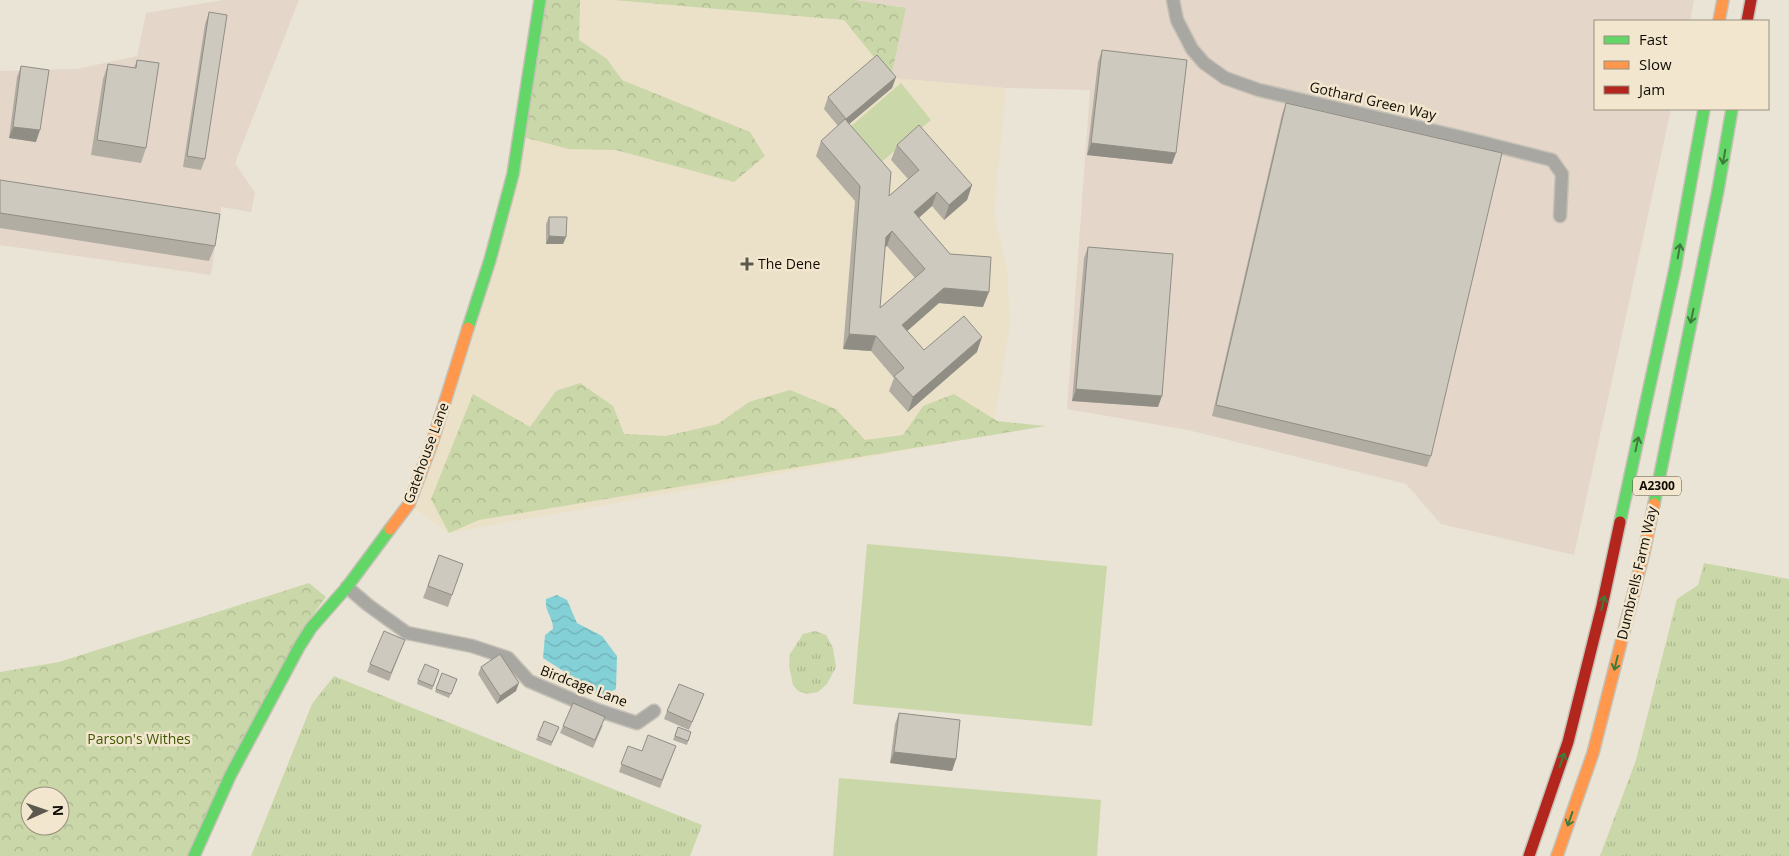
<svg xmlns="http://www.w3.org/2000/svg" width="1789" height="856" font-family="'Open Sans',sans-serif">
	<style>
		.industrial { fill: #e4d6c9 }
		.built { fill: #ebe0c8 }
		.grass { fill: url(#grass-tufts) }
		.forest { fill: url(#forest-crowns); fill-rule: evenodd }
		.pitch { fill: #cad7a8 }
		.water { fill: url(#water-waves) }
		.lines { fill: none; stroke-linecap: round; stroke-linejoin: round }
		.street-casing { stroke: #c5c1b6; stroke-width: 15 }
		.fast-casing { stroke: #c5c1b6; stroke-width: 14 }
		.slow-casing { stroke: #c5c1b6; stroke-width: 14 }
		.jam-casing { stroke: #c5c1b6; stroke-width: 14 }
		.street { stroke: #a9a7a2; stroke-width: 12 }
		.fast { stroke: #63d668; stroke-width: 11 }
		.slow { stroke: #ff974d; stroke-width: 11 }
		.jam { stroke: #b3261e; stroke-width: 11 }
		.wall { fill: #b1ada3; fill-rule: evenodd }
		.shaded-wall { fill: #908d85 }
		.building { fill: #cec9be; stroke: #908d85; fill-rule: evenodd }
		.oneway { stroke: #3e7b3b }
		.poi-dot { fill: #5c584e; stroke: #f2e7ce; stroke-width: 2 }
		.labels { text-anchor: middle; stroke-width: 5; stroke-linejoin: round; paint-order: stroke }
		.shield { fill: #f2e7ce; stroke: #544e41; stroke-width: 1 }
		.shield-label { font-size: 12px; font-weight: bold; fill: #100c05 }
		.street-label { font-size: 14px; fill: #100c05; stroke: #f2e7ce }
		.poi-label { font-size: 14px; fill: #100c05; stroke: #f2e7ce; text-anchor: start }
		.park-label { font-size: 14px; fill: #405701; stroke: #f2e7ce }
	</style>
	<defs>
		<pattern id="grass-tufts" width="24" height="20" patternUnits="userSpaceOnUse" patternTransform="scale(1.25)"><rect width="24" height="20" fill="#cad7a8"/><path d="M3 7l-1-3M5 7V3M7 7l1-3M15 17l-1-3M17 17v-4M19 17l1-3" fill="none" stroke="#acb78f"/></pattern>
		<pattern id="forest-crowns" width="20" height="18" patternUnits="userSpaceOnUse" patternTransform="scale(1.25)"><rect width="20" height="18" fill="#cad7a8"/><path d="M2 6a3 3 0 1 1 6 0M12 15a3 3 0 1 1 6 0" fill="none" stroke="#acb78f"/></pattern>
		<pattern id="water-waves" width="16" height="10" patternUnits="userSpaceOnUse" patternTransform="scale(1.25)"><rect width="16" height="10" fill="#84d0d7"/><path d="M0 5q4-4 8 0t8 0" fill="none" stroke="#71b1b7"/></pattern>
	</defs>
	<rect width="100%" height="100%" fill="#eae4d6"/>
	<path class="industrial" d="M223 0H299L235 163 255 193 251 212 221 207 211 275 0 245V71L77 69 137 56 146 13Z
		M854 0H1694L1690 21H1595V109H1671L1574 555 1441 524 1406 484 1188 430 1067 409 1090 90 1006 88 891 78 906 8Z"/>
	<path class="built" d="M540 0H613L845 20 891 78 1006 88 994 213 1007 269 1010 323 992 435 449 533 409 504 490 260Z"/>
	<path class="grass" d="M1704 563 1789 579V856H1600L1636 760 1677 599 1698 585Z
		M815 631 826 635 833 648 836 667 827 684 818 692 807 694 798 691 793 685 789 666 790 654 803 634Z
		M334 676 702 825 690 856H251L312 704Z"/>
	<path class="forest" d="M540 0H580L579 40 607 59 622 80 750 132 765 156 734 182 616 150 569 149 519 136Z
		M613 0H854L906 8 891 78 844 20Z
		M580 383 613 406 624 434 666 436 718 424 749 402 790 390 836 409 865 440 903 435 923 406 954 394 997 421 1046 426 479 520 449 533 431 499 473 394 530 427 556 391Z
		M309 583 326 597 315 612 194 856H0V672L59 662ZM30 796H60V826H30Z"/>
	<path class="pitch" d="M901 83 931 120 872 170 842 134Z
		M867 544 1107 566 1092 726 853 704Z
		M839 778 1101 800 1097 856H833Z"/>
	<path class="water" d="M557 595 567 600 577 623 602 636 617 656 616 689 600 697 579 681 543 658 545 635 553 629C553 616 545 614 546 599Z"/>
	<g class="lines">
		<g class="street-casing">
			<path id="street" d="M1173 0 1177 20 1192 49 1204 63 1225 78 1259 90 1469 139 1552 160 1562 174 1560 216
				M347 587 368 605 407 633 472 646 508 658 529 681 597 710 637 723 654 711"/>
		</g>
		<g class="fast-casing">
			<path id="fast" d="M468 328 490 260 513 174 540 0
				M1654 504 1718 190 1732 109
				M1620 522 1675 269 1704 109
				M194 856 230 776 299 647 311 628 347 587 390 529"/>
		</g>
		<g class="slow-casing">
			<path id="slow" d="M1719 21 1723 0
				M390 529 409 504 432 443 468 328
				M1557 856 1593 753 1644 552 1654 504"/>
		</g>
		<g class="jam-casing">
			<path id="jam" d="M1747 21 1751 0
				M1529 856 1568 742 1602 606 1620 522"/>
		</g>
		<use href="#street" class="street"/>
		<use href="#fast" class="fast"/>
		<use href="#slow" class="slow"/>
		<use href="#jam" class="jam"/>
	</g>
	<path class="wall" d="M209 12 205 159 201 170 183 167 205 24Z
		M1102 50 1172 164 1087 155 1098 62Z
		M137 60 146 148 141 163 91 155 103 79 108 64 134 68Z
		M21 66 36 142 9 138 17 77Z
		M896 77 892 88 849 124 889 196 908 179 891 160 897 145 972 185 967 200 944 220 932 206 919 218 983 307 939 303 907 331 924 350 977 352 908 412 889 391 894 378 871 351 843 349 855 201 816 156 821 141 838 126 824 109 828 97ZM887 246 915 278 880 308 885 247Z
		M1286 103 1431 456 1427 467 1212 416 1282 114Z
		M0 180 215 246 209 261 0 228Z
		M549 217 566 237 563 244H546V224Z
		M1088 247 1158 407 1072 401 1084 258Z
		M439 555 463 564 448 607 423 598Z
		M405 640 389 681 367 672 370 664Z
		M481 667 516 691 497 704 478 674Z
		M439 670 432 690 417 684 418 680Z
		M442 673 457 679 449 698 435 692Z
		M701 702 689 730 664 719 667 711Z
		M899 713 956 759 952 771 890 763 895 724Z
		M544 721 559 727 551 746 536 740Z
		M603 725 593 748 560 733 563 726Z
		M678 727 691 732 687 745 673 740Z
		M628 746 642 751 676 746 660 788 619 772Z"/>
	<path class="shaded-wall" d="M896 77 892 88 842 130 846 119Z
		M13 127 40 130 36 142 9 138Z
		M1091 143 1176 153 1172 164 1087 155Z
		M972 185 967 200 944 220 949 205Z
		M937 192 932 206 908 227 914 212Z
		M892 231 887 246 880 251 886 237Z
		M549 236 566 237 563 244H546Z
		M944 288 989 292 983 307 939 303 897 340 902 325Z
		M849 334 876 336 871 351 843 349Z
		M982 337 977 352 908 412 913 397Z
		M1076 389 1162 396 1158 407 1072 401Z
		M519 683 516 691 497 704 500 696Z
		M894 752 956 759 952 771 890 763Z"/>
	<path class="building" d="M209 12 227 15 205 159 187 156Z
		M1102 50 1187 60 1176 153 1091 143Z
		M877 55 896 77 846 119 828 97Z
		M137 60 159 63 146 148 97 140 108 64 136 68Z
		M21 66 49 70 40 130 13 127Z
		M1286 103 1502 153 1431 456 1216 405Z
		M845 119 891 172 889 196 919 170 897 145 919 125 972 185 949 205 937 192 914 212 950 254 991 257 989 292 944 288 902 325 924 350 964 316 982 337 913 397 894 376 904 368 876 336 849 334 860 186 821 141ZM892 231 925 269 880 308 886 237Z
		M0 180 220 214 215 246 0 213Z
		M549 217H567L566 237 549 236Z
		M1088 247 1173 254 1162 396 1076 389Z
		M439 555 463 564 452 595 428 586Z
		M384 631 405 640 391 673 370 664Z
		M500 654 519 683 500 696 481 667Z
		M425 664 439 670 433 686 418 680Z
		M442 673 457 679 451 694 436 689Z
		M679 684 704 694 692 722 667 711Z
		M573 703 605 717 595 740 563 726Z
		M899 713 960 720 956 759 894 752Z
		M544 721 559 727 552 742 538 736Z
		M678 727 691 732 688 741 675 736Z
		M648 735 676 746 662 780 621 764 628 746 642 751Z"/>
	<defs><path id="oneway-shaft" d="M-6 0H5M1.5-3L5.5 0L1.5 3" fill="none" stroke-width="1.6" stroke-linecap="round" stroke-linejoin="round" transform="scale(1.25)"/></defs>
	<g class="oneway">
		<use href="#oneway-shaft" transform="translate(1724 157) rotate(100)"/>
		<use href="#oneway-shaft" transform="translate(1679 251) rotate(-80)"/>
		<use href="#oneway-shaft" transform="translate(1692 316) rotate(102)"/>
		<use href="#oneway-shaft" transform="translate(1637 444) rotate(-78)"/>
		<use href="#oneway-shaft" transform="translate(1603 603) rotate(-77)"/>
		<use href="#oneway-shaft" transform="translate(1616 663) rotate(104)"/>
		<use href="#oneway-shaft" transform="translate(1562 760) rotate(-71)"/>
		<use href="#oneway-shaft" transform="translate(1570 819) rotate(109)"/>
	</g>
	<path class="poi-dot" d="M744.5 256.5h5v5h5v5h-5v5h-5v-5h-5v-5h5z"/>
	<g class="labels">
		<rect class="shield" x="1633" y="476.5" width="48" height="19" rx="4"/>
		<g class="shield-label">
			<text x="1657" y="490">A2300</text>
		</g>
		<g class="street-label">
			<text transform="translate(1373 101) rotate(13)" y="5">Gothard Green Way</text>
			<text transform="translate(426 453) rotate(-70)" y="5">Gatehouse Lane</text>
			<text transform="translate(1637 573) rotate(-77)" y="5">Dumbrells Farm Way</text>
			<text transform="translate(584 686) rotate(21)" y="5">Birdcage Lane</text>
		</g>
		<g class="poi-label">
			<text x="758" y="269">The Dene</text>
		</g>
		<g class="park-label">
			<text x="139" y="744">Parson's Withes</text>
		</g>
	</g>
	<rect x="1594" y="20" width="175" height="90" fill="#f2e7ce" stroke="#988f7e"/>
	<rect x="1604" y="36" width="25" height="8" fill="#63d668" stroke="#988f7e"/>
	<text x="1639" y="45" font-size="15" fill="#100c05">Fast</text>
	<rect x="1604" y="61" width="25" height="8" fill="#ff974d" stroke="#988f7e"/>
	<text x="1639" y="70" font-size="15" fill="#100c05">Slow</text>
	<rect x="1604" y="86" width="25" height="8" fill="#b3261e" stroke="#988f7e"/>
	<text x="1639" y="95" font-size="15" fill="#100c05">Jam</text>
	<g transform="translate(45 811) rotate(88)"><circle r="24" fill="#f2e7ce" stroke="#988f7e"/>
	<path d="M0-4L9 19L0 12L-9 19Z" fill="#5c584e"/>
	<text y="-8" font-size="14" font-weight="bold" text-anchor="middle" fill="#100c05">N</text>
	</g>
</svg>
